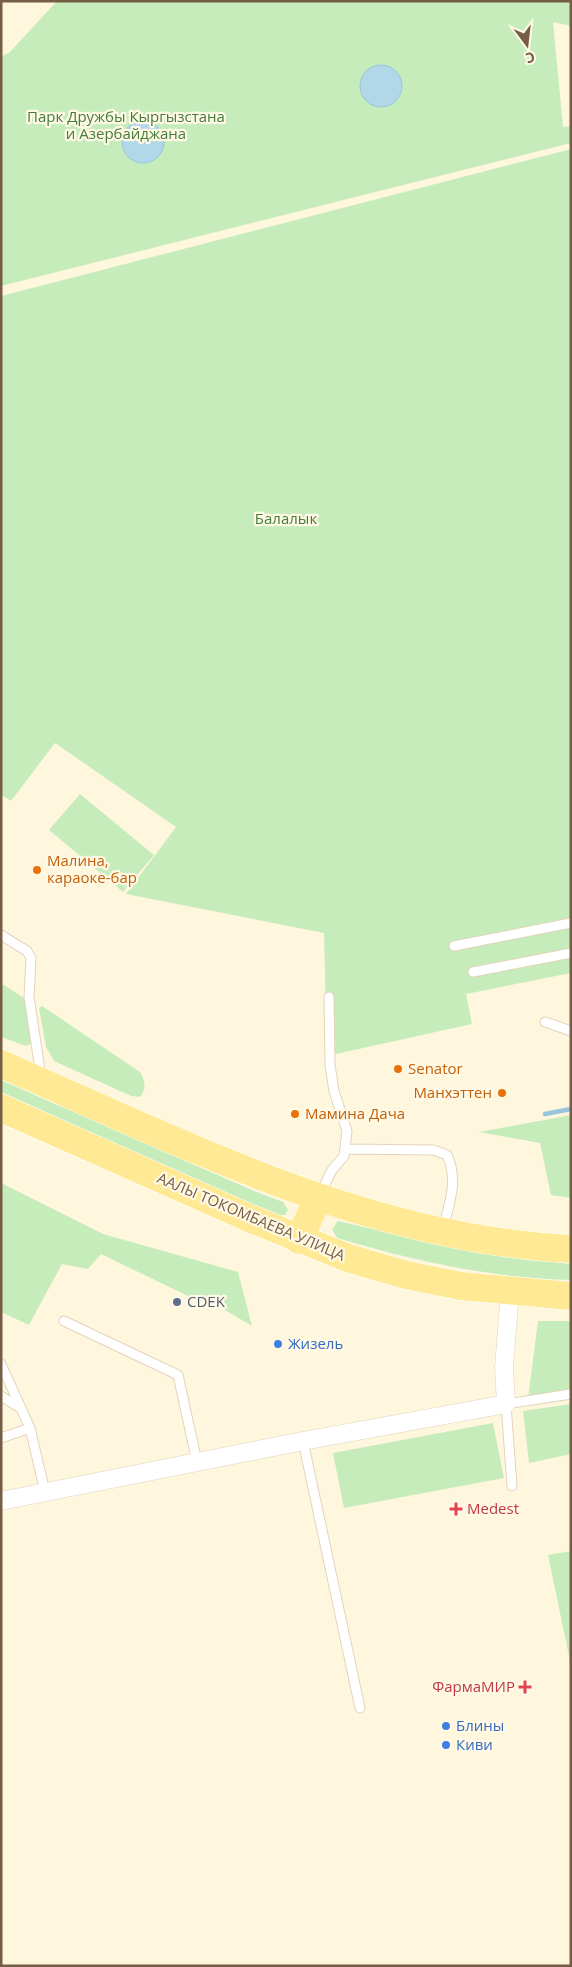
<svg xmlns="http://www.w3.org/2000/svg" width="572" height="1967" font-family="'Open Sans',sans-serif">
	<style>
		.green { fill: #c7ecbc }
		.water { fill: #b2d7e8; stroke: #97c5db }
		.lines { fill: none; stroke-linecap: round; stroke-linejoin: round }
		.stream { stroke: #97c5db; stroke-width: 4.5 }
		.lane-casing { stroke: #e2d4ba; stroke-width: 11 }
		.street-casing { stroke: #e2d4ba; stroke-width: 19 }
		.primary-casing { stroke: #fff; stroke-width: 29 }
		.lane { stroke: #fff; stroke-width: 9 }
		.street { stroke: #fff; stroke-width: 18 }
		.primary { stroke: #ffe994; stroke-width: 28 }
		.food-dot { fill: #e8710a; stroke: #fff9e6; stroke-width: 2 }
		.service-dot { fill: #5c6f8a; stroke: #fff9e6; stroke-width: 2 }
		.shop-dot { fill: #3f7fe0; stroke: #fff9e6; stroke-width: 2 }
		.health-dot { fill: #e0444e; stroke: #fff9e6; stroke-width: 2 }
		.labels { text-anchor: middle; stroke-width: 4.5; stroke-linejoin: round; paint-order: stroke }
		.park-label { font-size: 15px; fill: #437c3b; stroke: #fff9e6 }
		.food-label { font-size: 15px; fill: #c56008; stroke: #fff9e6; text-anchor: start }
		.street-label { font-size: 15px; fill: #755e45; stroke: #fff9e6 }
		.service-label { font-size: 15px; fill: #4e5e75; stroke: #fff9e6; text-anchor: start }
		.shop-label { font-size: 15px; fill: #366cbe; stroke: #fff9e6; text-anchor: start }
		.health-label { font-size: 15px; fill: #be3a42; stroke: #fff9e6; text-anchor: start }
	</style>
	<rect width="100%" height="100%" fill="#fef7de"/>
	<path class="green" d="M57 1H571V26L553 22 563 127 571 126V143L1 286V56L9 53Z
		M571 149V973L466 994 472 1024 327 1056 324 933 126 894 176 827 55 743 11 801 1 795V296Z
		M80 794 154 855 123 892 49 830Z
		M1 983 24 998 33 1043 26 1046 1 1037Z
		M42 1006 140 1072C145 1081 147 1088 140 1097L131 1096 54 1061 46 1047 39 1008Z
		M1 1079 254 1191 283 1202 288 1210 285 1215H272L1 1092Z
		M571 1115V1198L551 1195 540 1143 479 1132Z
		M1 1183 103 1234 238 1272 252 1326 220 1307 190 1297 101 1254 88 1269 62 1264 29 1325 1 1312Z
		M338 1221 477 1253 571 1264V1280C491 1278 414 1261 337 1238L332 1229Z
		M538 1321H571V1390L528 1398Z
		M571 1404V1454L529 1463 523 1411Z
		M493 1423 504 1478 344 1508 333 1453Z
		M571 1551V1661H570L548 1555Z"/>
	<path class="water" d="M360 86a21 21 0 1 1 42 0a21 21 0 1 1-42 0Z
		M122 142a21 21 0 1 1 42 0a21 21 0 1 1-42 0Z"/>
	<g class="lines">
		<path class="stream" d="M545 1114 571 1109"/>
		<g class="lane-casing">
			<path id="lane" d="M1 935 27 951 31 958 29 997 41 1076
				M454 946 571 923
				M473 972 571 953
				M545 1022 571 1031
				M345 1149 433 1150 447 1155C459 1180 449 1204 443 1229
				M320 1194 332 1170 344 1156 347 1131 334 1091 330 1065 329 997
				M64 1321 178 1375 197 1462
				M1 1364 30 1428 45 1492
				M1 1396 19 1407
				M1 1438 30 1428
				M303 1441 360 1708
				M512 1486 506 1404 571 1394"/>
		</g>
		<g class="street-casing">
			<path id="street" d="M1 1501 303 1441 506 1404 504 1367 510 1292"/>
		</g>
		<g class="primary-casing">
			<path id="primary" d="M1 1064C184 1144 368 1239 571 1249
				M1 1108 249 1218 348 1258 406 1275 461 1286 571 1296
				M299 1240 318 1198"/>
		</g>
		<use href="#lane" class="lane"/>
		<use href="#street" class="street"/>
		<use href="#primary" class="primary"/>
	</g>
	<g class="food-dot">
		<circle cx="37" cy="870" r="5"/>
		<circle cx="398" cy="1069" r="5"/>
		<circle cx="502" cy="1093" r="5"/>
		<circle cx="295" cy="1114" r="5"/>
	</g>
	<circle class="service-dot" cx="177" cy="1302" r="5"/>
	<g class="shop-dot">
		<circle cx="278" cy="1344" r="5"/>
		<circle cx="446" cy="1726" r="5"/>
		<circle cx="446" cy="1745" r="5"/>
	</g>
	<g class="health-dot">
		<path d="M453.5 1501.5h5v5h5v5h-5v5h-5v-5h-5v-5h5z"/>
		<path d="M522.5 1679.5h5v5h5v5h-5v5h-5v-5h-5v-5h5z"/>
	</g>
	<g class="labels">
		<g class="park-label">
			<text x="126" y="122">Парк Дружбы Кыргызстана<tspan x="126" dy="17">и Азербайджана</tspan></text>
			<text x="286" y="524">Балалык</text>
		</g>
		<g class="food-label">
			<text x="47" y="866">Малина,<tspan x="47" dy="17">караоке-бар</tspan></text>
			<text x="408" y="1074">Senator</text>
			<text x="492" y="1098" text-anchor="end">Манхэттен</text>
			<text x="305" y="1119">Мамина Дача</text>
		</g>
		<g class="street-label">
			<text transform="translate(251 1217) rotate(23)" y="5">ААЛЫ ТОКОМБАЕВА УЛИЦА</text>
		</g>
		<g class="service-label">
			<text x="187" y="1307">CDEK</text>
		</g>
		<g class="shop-label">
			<text x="288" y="1349">Жизель</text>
			<text x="456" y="1731">Блины</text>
			<text x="456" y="1750">Киви</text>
		</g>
		<g class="health-label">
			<text x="467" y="1514">Medest</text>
			<text x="515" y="1692" text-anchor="end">ФармаМИР</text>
		</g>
	</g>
	<rect width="572" height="1967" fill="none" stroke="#755e45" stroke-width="5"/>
	<g transform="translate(527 45) rotate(165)" stroke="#fff9e6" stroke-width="4" paint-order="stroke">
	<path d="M0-4L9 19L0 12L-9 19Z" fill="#755e45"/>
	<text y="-8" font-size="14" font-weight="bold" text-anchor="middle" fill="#755e45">С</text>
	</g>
</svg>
